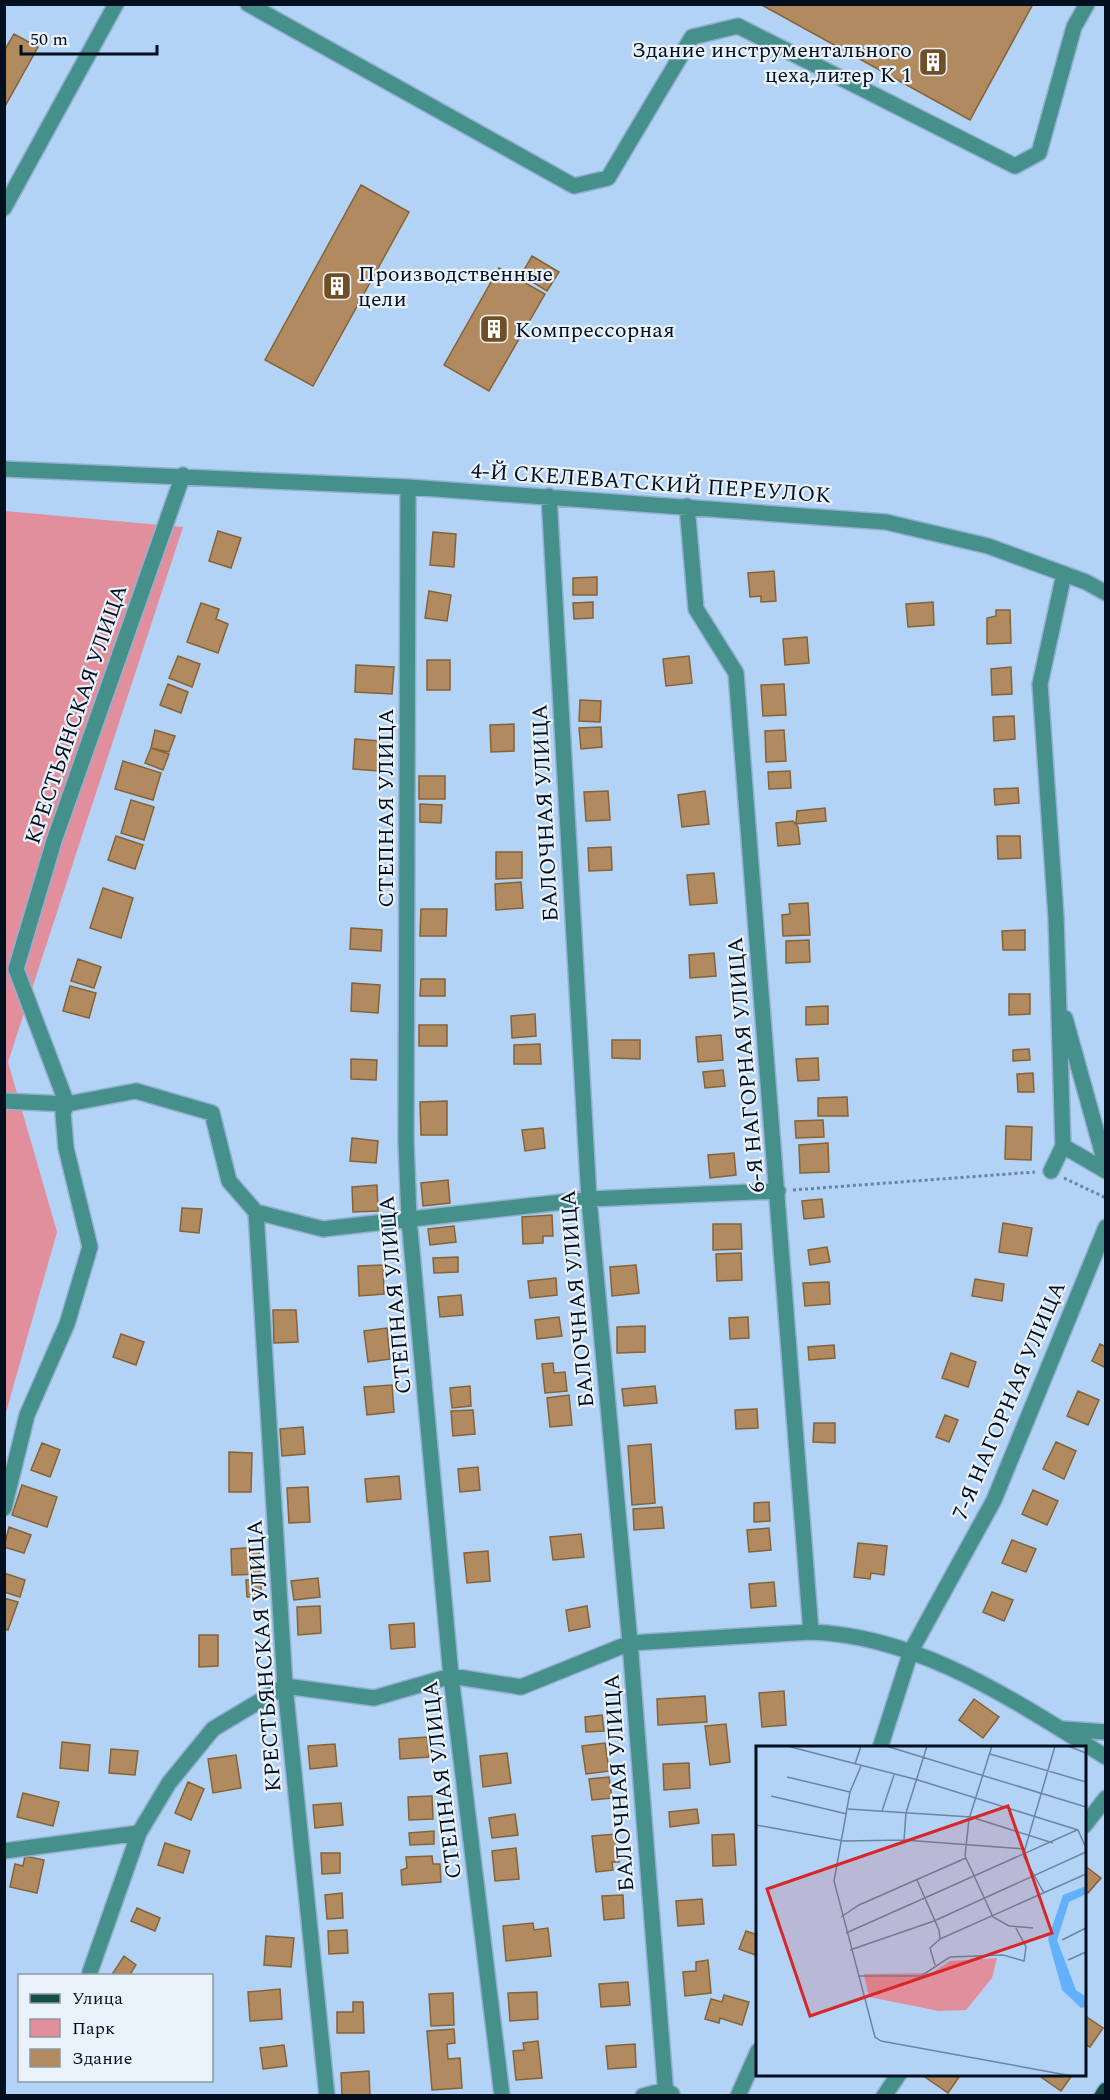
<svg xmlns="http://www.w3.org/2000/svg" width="1110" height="2100" font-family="Spectral,serif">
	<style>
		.green { fill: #e18f9c }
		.building { fill: #b18b5f; stroke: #866237; stroke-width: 1.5 }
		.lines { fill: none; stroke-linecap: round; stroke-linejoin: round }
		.minor-casing { stroke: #92b0cf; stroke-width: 18 }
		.major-casing { stroke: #92b0cf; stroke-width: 18 }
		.path { stroke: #6a839e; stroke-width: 3; stroke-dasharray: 3 3; stroke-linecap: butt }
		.minor { stroke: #45908b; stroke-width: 15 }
		.major { stroke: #154d49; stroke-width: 15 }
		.labels { text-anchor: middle; stroke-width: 4.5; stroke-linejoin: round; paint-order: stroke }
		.poi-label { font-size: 22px; fill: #020f1e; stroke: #e9f1fa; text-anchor: start }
		.street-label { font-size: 22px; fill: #020f1e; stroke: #e9f1fa }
		.inset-road { fill: none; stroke: #6c85a0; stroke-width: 1.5 }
		.view { fill: #d62828; fill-opacity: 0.15; stroke: #d62828; stroke-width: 3 }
		.inset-edge { fill: none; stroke: #020f1e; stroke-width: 3 }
	</style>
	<rect width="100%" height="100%" fill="#b2d3f6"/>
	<path class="green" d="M5 511 183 527 8 1062 57 1232 5 1416Z"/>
	<path class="building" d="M760 4H1033L970 120Z
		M14 34 38 47 4 108V51Z
		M361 185 409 212 313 386 265 360Z
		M532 256 559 272 547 291 521 275Z
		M499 268 545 294 489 391 444 365Z
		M218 531 241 538 231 568 209 561Z
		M433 532 456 534 454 567 430 565Z
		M774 571 776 601 761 602V596L750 597 748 573Z
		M597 577V595H573V578Z
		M429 591 451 595 447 621 425 618Z
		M593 602V618L574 619 573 603Z
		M933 602 934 625 908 627 906 604Z
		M201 603 219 609 216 619 228 624 218 653 187 642Z
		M996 610H1010L1011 643 987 644V618L996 616Z
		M807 637 809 663 785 665 783 639Z
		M178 656 200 664 192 687 169 678Z
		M689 656 692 683 666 686 663 659Z
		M427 660H450V690H427Z
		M356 665 394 667 392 694 355 692Z
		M1011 667 1012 694 992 695 991 669Z
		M168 684 188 692 181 713 160 705Z
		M784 684 786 715 763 716 761 685Z
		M580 700 601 701 600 722 579 721Z
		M1014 716 1015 739 994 741 993 717Z
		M514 724V751L491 752 490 725Z
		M601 727 602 747 581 749 579 728Z
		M155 730 175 736 169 752 151 748Z
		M784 730 786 761 766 762 765 731Z
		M355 739 380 741 379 771 353 769Z
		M151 748 169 754 163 770 145 763Z
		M123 761 161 773 153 800 115 789Z
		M790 771 791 788 769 789 768 772Z
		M419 776H445V799H419Z
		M1018 788 1019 803 995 805 994 789Z
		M608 791 610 820 586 821 584 792Z
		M705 791 709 824 682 827 678 795Z
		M131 800 154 807 144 840 121 833Z
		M420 804 442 805 441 823 420 822Z
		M825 808 826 821 796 824 797 811Z
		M793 821 798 827 800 844 778 846 776 823Z
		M116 836 143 845 135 869 108 860Z
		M997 836H1020L1021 858 998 859Z
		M611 847 612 870 589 871 588 848Z
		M496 852H522V878L496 879Z
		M714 873 717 903 690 905 687 875Z
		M521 882 523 908 496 910 495 884Z
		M103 888 133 898 121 938 90 928Z
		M808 903 810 935 783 936 782 915 790 914 789 904Z
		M421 909H447L446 936H420Z
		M351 928 382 930 381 951 350 949Z
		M1025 930V950H1003L1002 931Z
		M809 940 810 962 786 963V941Z
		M714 953 716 976 690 978 689 955Z
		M78 959 101 967 94 988 71 981Z
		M421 979H445V996H420Z
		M352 983 380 985 378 1013 351 1011Z
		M70 986 96 993 89 1018 63 1011Z
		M1009 994H1030V1014L1009 1015Z
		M828 1006V1024L806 1025V1007Z
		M535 1014 536 1036 512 1038 511 1016Z
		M419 1025H447V1046H419Z
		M721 1035 723 1060 698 1062 696 1037Z
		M612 1040H640V1059L612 1058Z
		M540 1044 541 1064H514V1045Z
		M1029 1049 1030 1060 1013 1061V1050Z
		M818 1058 819 1080 798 1081 796 1059Z
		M351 1059 377 1060 376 1080 351 1079Z
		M723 1070 725 1086 705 1088 703 1072Z
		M1033 1073 1034 1092H1018L1017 1074Z
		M847 1097 848 1116H818V1098Z
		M447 1101V1135H421L420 1102Z
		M823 1120 824 1137 796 1138 795 1121Z
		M1006 1126 1032 1127 1031 1160 1005 1159Z
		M543 1128 545 1148 525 1151 522 1130Z
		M352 1138 378 1141 376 1163 350 1161Z
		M828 1143 829 1172 800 1173 799 1145Z
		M734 1153 736 1175 710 1178 708 1155Z
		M448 1180 450 1203 423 1206 421 1183Z
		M377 1185 378 1211 353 1212 352 1187Z
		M822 1199 824 1217 804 1219 802 1201Z
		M182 1208 202 1209 199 1233 180 1231Z
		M552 1215 553 1236H543V1243L523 1244 522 1217Z
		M1003 1223 1032 1228 1027 1256 999 1252Z
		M713 1224H741L742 1249 713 1250Z
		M454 1226 456 1242 430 1245 428 1229Z
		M827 1247 830 1262 810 1265 808 1250Z
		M741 1253 742 1280 717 1281 716 1254Z
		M458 1257V1272L434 1273 433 1258Z
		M383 1265 384 1294 359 1296 358 1266Z
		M636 1265 639 1293 612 1296 610 1267Z
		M556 1278 557 1295 530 1298 528 1281Z
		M975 1279 1004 1284 1002 1301 972 1296Z
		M829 1282 830 1304 805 1306 803 1283Z
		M461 1295 463 1315 440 1317 438 1297Z
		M273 1310H296L298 1342 274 1343Z
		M559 1317 562 1336 537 1339 535 1320Z
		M748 1317 749 1338 730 1339 729 1318Z
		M645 1326V1352L617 1353V1327Z
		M387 1328 390 1359 368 1362 364 1331Z
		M121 1334 144 1342 136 1365 113 1357Z
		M1100 1344 1106 1347V1368L1092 1361Z
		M834 1345 835 1358 809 1360 808 1347Z
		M951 1353 976 1362 968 1387 942 1378Z
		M553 1363 554 1373 565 1372 567 1391 545 1393 542 1364Z
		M392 1385 394 1412 367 1415 364 1387Z
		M470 1386 471 1406 452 1408 450 1388Z
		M655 1386 657 1403 624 1406 622 1389Z
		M1078 1391 1099 1400 1088 1425 1067 1416Z
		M569 1395 572 1425 550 1427 547 1398Z
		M757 1409 758 1428 736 1429 735 1410Z
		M473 1410 475 1434 453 1436 451 1411Z
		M945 1415 958 1420 949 1442 936 1437Z
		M814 1423H835V1443L813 1442Z
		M303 1427 305 1454 282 1456 280 1429Z
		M1056 1442 1076 1451 1064 1479 1043 1469Z
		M42 1443 60 1450 50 1477 31 1470Z
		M651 1444 655 1503 632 1505 628 1446Z
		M229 1452 252 1453 251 1492H229Z
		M478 1467 480 1490 460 1492 458 1469Z
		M399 1476 401 1499 367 1502 365 1479Z
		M22 1485 57 1497 47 1527 12 1515Z
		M308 1487 310 1522 289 1523 287 1488Z
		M1033 1490 1058 1501 1047 1525 1022 1514Z
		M769 1502 770 1521 754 1522V1503Z
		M662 1507 664 1528 634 1530 633 1509Z
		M9 1527 31 1535 24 1553 4 1547Z
		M769 1528 771 1550 749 1552 747 1530Z
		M581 1534 584 1557 553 1560 550 1537Z
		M1012 1540 1036 1549 1026 1572 1002 1563Z
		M858 1543 887 1546 884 1575 871 1573 870 1579 854 1577Z
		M259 1547 260 1574 232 1575 231 1549Z
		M488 1551 490 1581 467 1583 464 1553Z
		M4 1573 25 1580 20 1597 4 1592Z
		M318 1578 320 1597 294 1600 291 1581Z
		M261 1579V1597H247L246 1580Z
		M774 1582 776 1606 751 1608 749 1584Z
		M992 1592 1013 1600 1004 1621 983 1612Z
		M4 1598 18 1602 8 1630 4 1629Z
		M320 1606 321 1633 298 1635 297 1607Z
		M587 1606 590 1627 569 1631 566 1610Z
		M414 1623 415 1647 391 1649 389 1625Z
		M199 1635H218V1666L199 1667Z
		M784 1691 786 1725 762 1727 759 1693Z
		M705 1696 707 1722 658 1725 657 1699Z
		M974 1699 999 1717 983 1738 959 1720Z
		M602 1715 604 1731 586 1732 585 1717Z
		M726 1724 730 1762 710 1765 705 1726Z
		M427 1737 429 1757 400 1759 399 1739Z
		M62 1742 90 1745 88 1771 60 1768Z
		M605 1743 609 1771 586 1774 582 1746Z
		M335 1744 337 1766 310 1769 308 1746Z
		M111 1749 138 1751 135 1775 109 1773Z
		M507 1753 511 1783 483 1787 480 1756Z
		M236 1755 241 1788 213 1793 208 1759Z
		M689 1763 690 1788 664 1790 663 1764Z
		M609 1777 612 1798 592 1800 589 1779Z
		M188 1782 204 1789 191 1820 175 1813Z
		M23 1793 59 1802 53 1826 17 1817Z
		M432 1796 433 1819 409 1820 408 1797Z
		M341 1803 343 1825 315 1828 313 1805Z
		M697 1809 699 1823 670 1827 669 1812Z
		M515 1814 518 1835 492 1838 489 1818Z
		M434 1831V1844L410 1845 409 1833Z
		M616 1834 619 1862H612L613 1870 596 1872 592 1836Z
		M734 1834 736 1865 713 1866 712 1835Z
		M165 1843 190 1851 183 1873 158 1865Z
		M516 1848 519 1879 495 1881 492 1851Z
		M321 1853H340V1873L322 1874Z
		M25 1856 44 1860 37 1893 10 1887 15 1864 23 1866Z
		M432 1856 433 1864H440L441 1882 402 1885 401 1870 407 1868 406 1857Z
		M1084 1865 1101 1878 1088 1893 1084 1890Z
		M342 1893 343 1918 327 1919 325 1895Z
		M623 1895 624 1918 604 1920 602 1896Z
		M702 1899 704 1924 678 1926 676 1901Z
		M137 1908 160 1918 155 1931 131 1921Z
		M533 1923 534 1930 548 1928 551 1956 506 1961 503 1926Z
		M347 1930 348 1953 329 1954 328 1931Z
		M746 1931 758 1935V1956L739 1949Z
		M266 1936 294 1938 291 1967 264 1965Z
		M124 1956 136 1965 129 1976H111Z
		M708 1960 711 1993 685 1996 683 1972 696 1971V1962Z
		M628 1982 630 2005 601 2007 599 1984Z
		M280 1989 282 2019 250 2021 248 1992Z
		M537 1992 538 2019 510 2021 508 1993Z
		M453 1993 454 2025 431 2026 429 1994Z
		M724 1995 749 2002 742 2025 720 2018 719 2023 705 2019 711 1999 722 2002Z
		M353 2002H363L364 2033H337V2012H353Z
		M1084 2015 1103 2028 1090 2047 1084 2044Z
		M454 2029 455 2043 447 2044 448 2059 460 2058 462 2088 432 2090 427 2031Z
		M538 2041 542 2078 516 2080 513 2051 524 2050 523 2043Z
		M635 2044 636 2067 608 2069 606 2046Z
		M284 2045 287 2066 263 2069 260 2048Z
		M369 2071 370 2096H342L341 2073Z
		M927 2074H961L948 2093 925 2077Z
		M1043 2074H1073L1061 2091 1041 2077Z"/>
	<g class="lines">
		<g class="minor-casing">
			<path id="minor" d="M248 4 574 186 608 178 692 37 738 26 1015 166 1039 153 1074 27 1087 4
				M4 208 116 4
				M4 469 408 487 886 522 988 546 1086 582 1106 593
				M408 487 406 1141 409 1219 451 1676 502 2096
				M549 496 589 1199 630 1643 666 2096
				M687 506 696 609 736 673 811 1632
				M1065 1018 1106 1166
				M4 1101 67 1104 136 1091 212 1113 229 1181 256 1212 323 1229 589 1199 778 1191
				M67 1104 16 969 54 841 183 475
				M1063 1146 1106 1171
				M1051 1171 1063 1146 1056 917 1040 684 1064 574
				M256 1212 285 1686 327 2096
				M4 1508 27 1415 67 1324 90 1247 66 1148 63 1113 67 1104
				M1063 1729 1106 1732
				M880 1748 911 1651 994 1500 1106 1227
				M1084 1826 1106 1798
				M4 1851 139 1833
				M90 1972 139 1833 169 1783 213 1729 285 1686 374 1698 451 1676 521 1687 630 1643 811 1632C921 1636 1014 1701 1106 1757
				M643 2096 665 2090 672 2094
				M738 2096 758 2051
				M884 2096 899 2074"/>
		</g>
		<g class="major-casing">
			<path id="major" d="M1102 2096 1106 2090"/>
		</g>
		<path class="path" d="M1064 1178 1106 1198
			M793 1190 1035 1172"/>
		<use href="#minor" class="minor"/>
		<use href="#major" class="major"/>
	</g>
	<defs>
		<g id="building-square" transform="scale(1.5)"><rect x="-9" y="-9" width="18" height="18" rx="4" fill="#704e26" stroke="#e9f1fa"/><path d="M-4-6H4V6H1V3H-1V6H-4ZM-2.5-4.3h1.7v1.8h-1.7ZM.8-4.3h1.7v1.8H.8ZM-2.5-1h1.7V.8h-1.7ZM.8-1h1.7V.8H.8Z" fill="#fff"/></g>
	</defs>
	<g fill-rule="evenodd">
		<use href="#building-square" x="933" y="62"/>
		<use href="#building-square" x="337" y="286"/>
		<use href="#building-square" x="494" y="329"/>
	</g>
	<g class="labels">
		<g class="poi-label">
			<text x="912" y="57" text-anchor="end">Здание инструментального<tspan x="912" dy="25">цеха,литер К 1</tspan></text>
			<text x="358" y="281">Производственные<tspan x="358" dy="25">цели</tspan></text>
			<text x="515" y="337">Компрессорная</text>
		</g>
		<g class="street-label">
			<text transform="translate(651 482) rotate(4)" y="8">4-Й СКЕЛЕВАТСКИЙ ПЕРЕУЛОК</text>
			<text transform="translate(75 714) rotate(-71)" y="8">КРЕСТЬЯНСКАЯ УЛИЦА</text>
			<text transform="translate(385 808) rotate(-90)" y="8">СТЕПНАЯ УЛИЦА</text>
			<text transform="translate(544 813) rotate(-93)" y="8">БАЛОЧНАЯ УЛИЦА</text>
			<text transform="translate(745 1065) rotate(-95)" y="8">6-Я НАГОРНАЯ УЛИЦА</text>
			<text transform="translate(394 1295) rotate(-95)" y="8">СТЕПНАЯ УЛИЦА</text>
			<text transform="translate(576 1299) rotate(-95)" y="8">БАЛОЧНАЯ УЛИЦА</text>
			<text transform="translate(1008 1400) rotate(-67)" y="8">7-Я НАГОРНАЯ УЛИЦА</text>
			<text transform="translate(263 1656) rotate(-94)" y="8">КРЕСТЬЯНСКАЯ УЛИЦА</text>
			<text transform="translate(441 1780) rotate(-97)" y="8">СТЕПНАЯ УЛИЦА</text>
			<text transform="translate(618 1783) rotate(-94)" y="8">БАЛОЧНАЯ УЛИЦА</text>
		</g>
	</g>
	<g transform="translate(756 1746)">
		<rect width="330" height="330" fill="#b2d3f6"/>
		<path d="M241 212 236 232 210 264 183 265 113 251 108 228 176 227 194 215Z" fill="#e18f9c"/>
		<path d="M330 140V148L313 156 301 194 320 244 330 251V261L325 262 306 244 292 193 307 149Z" fill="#63b1fc"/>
		<path class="inset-road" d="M31 0 162 34 322 84M130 0 330 61M236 0 213 73 209 110 237 171 253 180 277 182M312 0 330 7M234 8 330 36M99 18 105 0M105 20 94 46 78 135 119 291 125 295 316 330M31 31 94 46M15 50 91 68M92 63 215 71 297 97M126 65 138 29M0 79 88 95 148 94 269 103M322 84 330 102M148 94 150 67 171 0M161 134 183 184 184 193 174 202 179 219M288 147 268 111 269 103 299 0M85 171 103 159 210 112M90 187 321 84M184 193 330 128M306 194 330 182M94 204 178 175 330 106M312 214 330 206M102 230H165L194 211 247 209 268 215 270 201 260 182"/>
		<path class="view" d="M252 60 296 187 54 270 11 143Z"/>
		<rect width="330" height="330" class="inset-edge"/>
	</g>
	<rect width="1110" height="2100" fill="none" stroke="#020f1e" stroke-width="12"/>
	<rect x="18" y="1974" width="195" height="108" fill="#e9f1fa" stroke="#8d97a2" stroke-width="1.5"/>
	<rect x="30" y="1994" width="30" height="9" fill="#154d49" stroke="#8d97a2" stroke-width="1.5"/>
	<text x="72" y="2004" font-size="18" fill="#020f1e">Улица</text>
	<rect x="30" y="2019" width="30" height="18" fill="#e18f9c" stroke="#8d97a2" stroke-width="1.5"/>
	<text x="72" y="2034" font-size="18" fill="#020f1e">Парк</text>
	<rect x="30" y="2049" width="30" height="18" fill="#b18b5f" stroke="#8d97a2" stroke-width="1.5"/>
	<text x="72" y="2064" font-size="18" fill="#020f1e">Здание</text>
	<path d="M21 45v9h136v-9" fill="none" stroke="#020f1e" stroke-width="3"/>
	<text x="30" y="45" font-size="18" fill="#020f1e" stroke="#e9f1fa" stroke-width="4.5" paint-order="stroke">50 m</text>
</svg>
